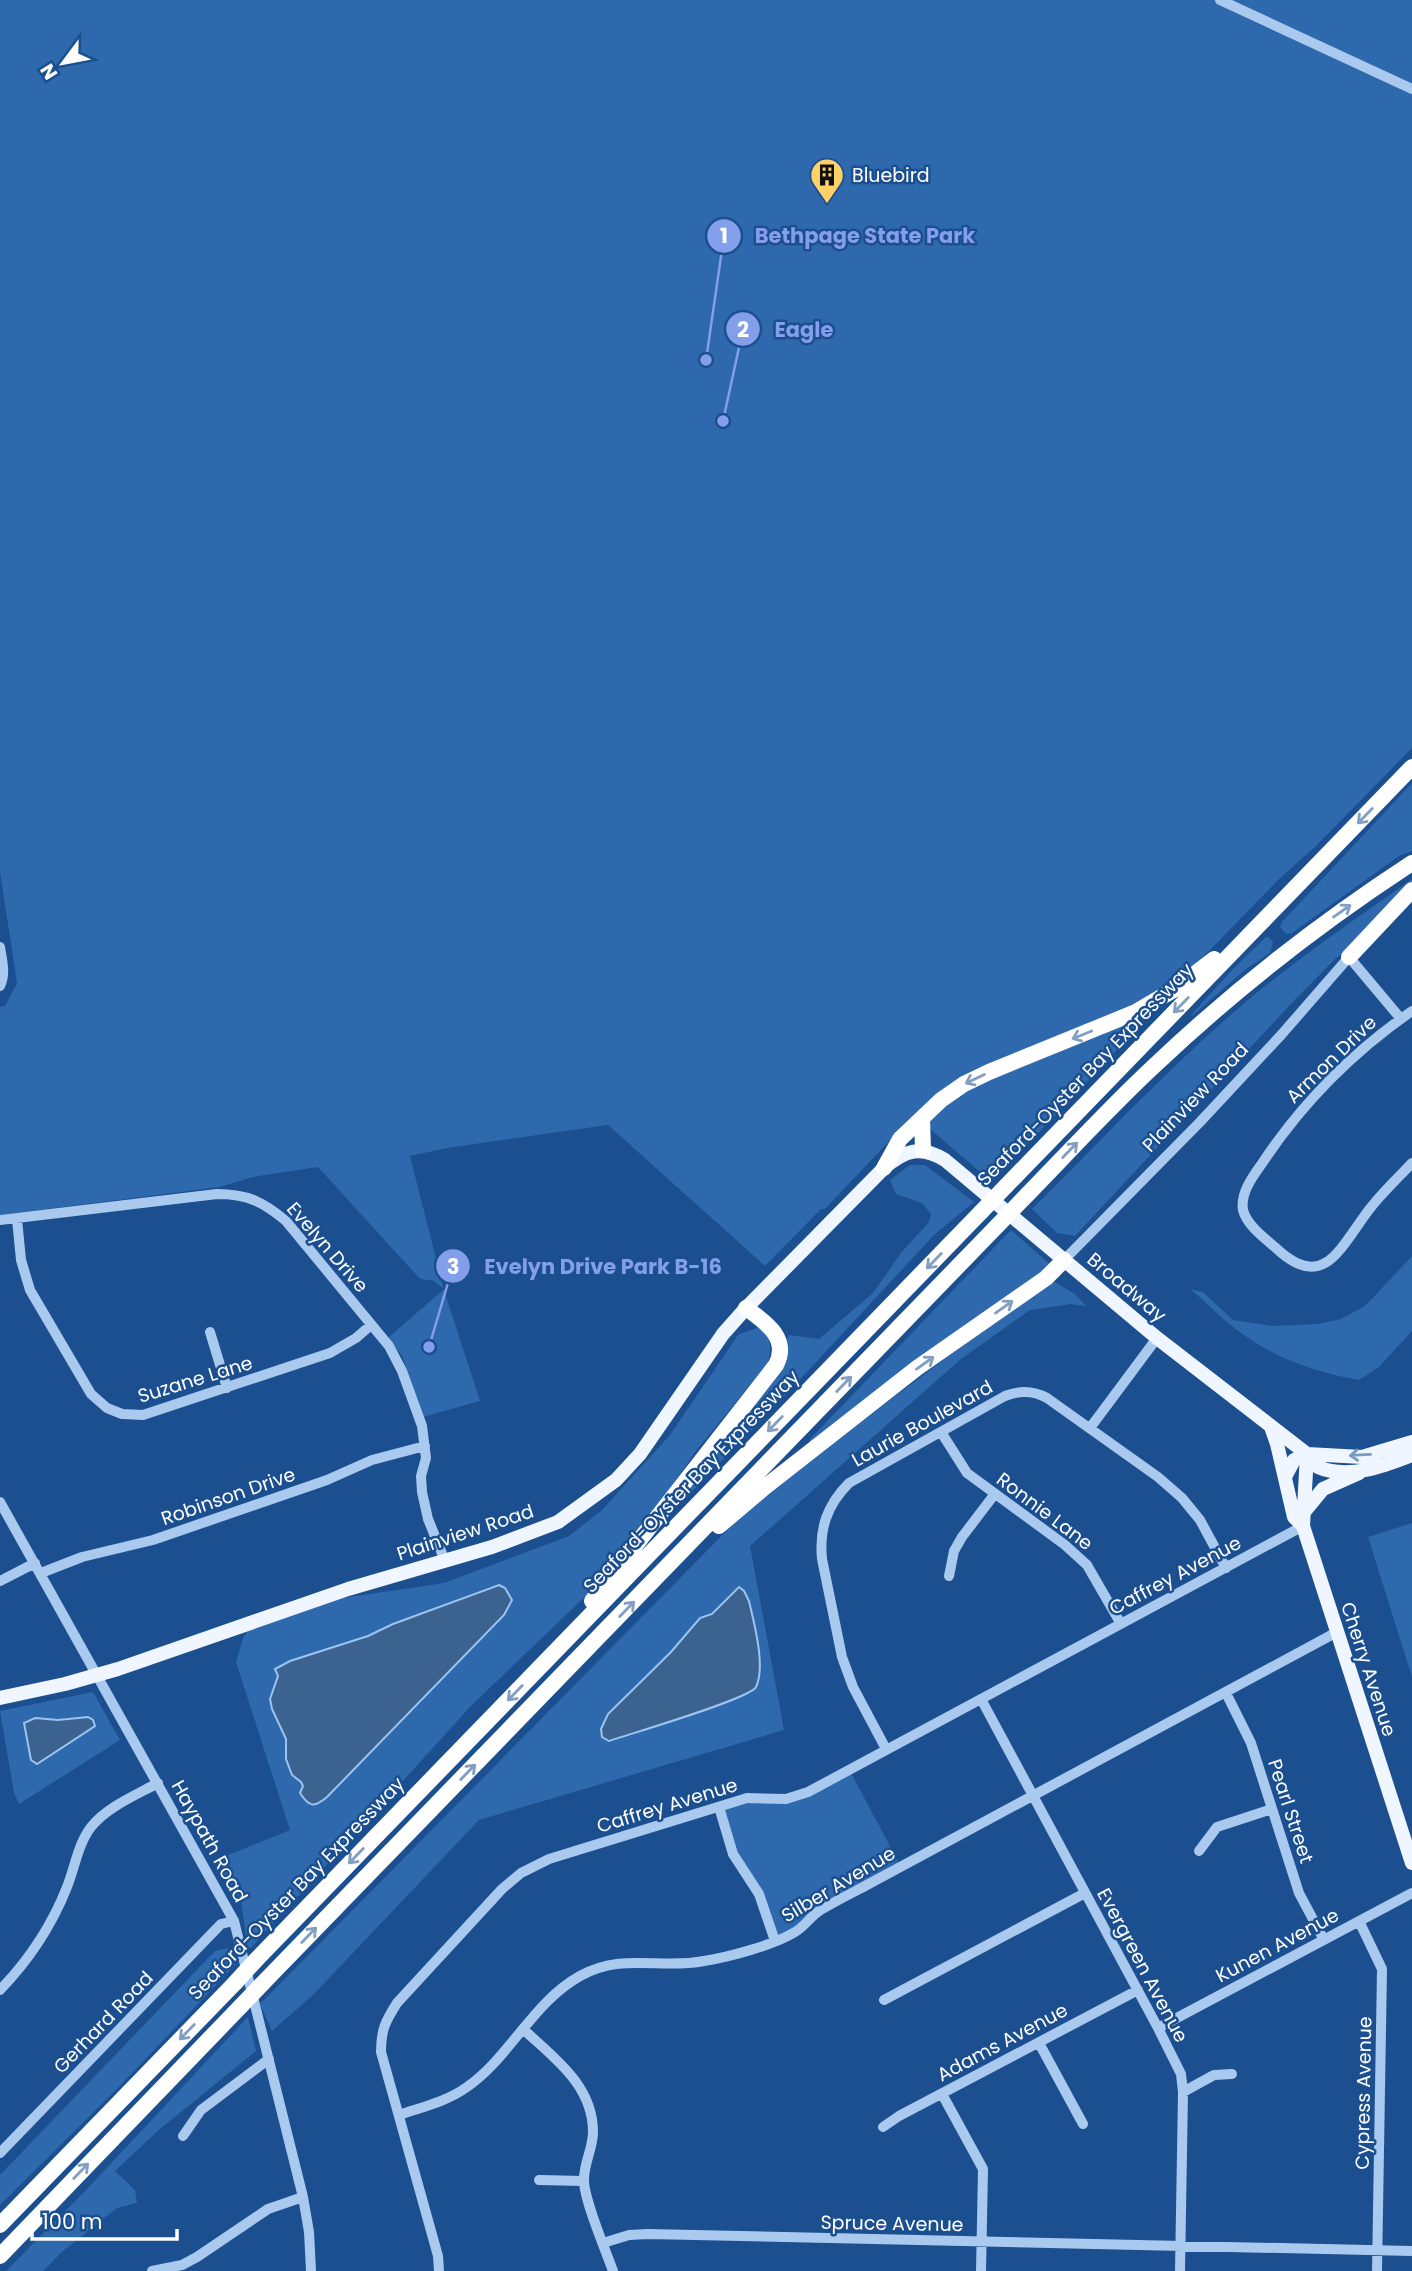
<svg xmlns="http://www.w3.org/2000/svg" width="1412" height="2271" font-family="Poppins,sans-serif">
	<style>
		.green { fill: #2e69ad; fill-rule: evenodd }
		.water { fill: #3c6290; stroke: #9cc4f0; stroke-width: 2 }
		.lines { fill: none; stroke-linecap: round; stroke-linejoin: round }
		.minor { stroke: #a9c9ee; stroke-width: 10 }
		.major { stroke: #f0f6ff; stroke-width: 14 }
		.highway { stroke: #fff; stroke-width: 16 }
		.highway-bridge { stroke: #fff; stroke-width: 16 }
		.oneway { stroke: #829ec1 }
		.oneway2 { stroke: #7b9ac1 }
		.labels { text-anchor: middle; stroke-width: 5; stroke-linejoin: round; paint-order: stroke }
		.poi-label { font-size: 19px; fill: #fff; stroke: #1b4f8f; text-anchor: start }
		.street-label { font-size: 19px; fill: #fff; stroke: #1b4f8f }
		.leader { fill: none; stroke: #839eea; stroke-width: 2.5 }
		.callout-dot { fill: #839eea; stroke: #1b4f8f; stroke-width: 2.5 }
		.mark-label { font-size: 21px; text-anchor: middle; font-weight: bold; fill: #fff }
		.callout-label { font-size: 21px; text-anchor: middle; font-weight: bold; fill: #839eea; stroke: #1b4f8f; stroke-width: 5; stroke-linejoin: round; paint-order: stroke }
	</style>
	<rect width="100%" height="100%" fill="#1b4f8f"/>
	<path class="green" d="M0 0H1412V748L1315 847 1278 880 1210 950 1178 979 1146 1000 972 1071 945 1088 911 1118 825 1209H821L765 1266 608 1125 447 1148 410 1156 444 1290 480 1401 423 1417 402 1356 388 1338 444 1289 434 1281 420 1279 318 1167 253 1177 219 1187 0 1215V1007L5 1006 17 983 0 872Z
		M1412 783V851L1399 856 1292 933 1286 934 1280 927 1282 922Z
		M1412 879V882L1352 947 1335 959 1287 1008 1075 1236 1057 1233 1032 1209C1101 1141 1167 1069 1241 1006 1295 960 1354 920 1412 879Z
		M1266 937H1269L1273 942 1270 953 1246 969 1192 1016 1191 1015 1232 970Z
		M1147 1014 1148 1017 992 1182 930 1129 926 1122 940 1109 971 1088Z
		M910 1165H925L974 1202 934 1235 781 1400 667 1517 786 1357 787 1339 789 1335 819 1339 873 1293 901 1253 929 1222 931 1214 922 1203 896 1194 890 1180Z
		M1011 1230 1052 1266 809 1443 810 1439Z
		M1412 1256V1331L1379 1367 1359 1380C1318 1373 1279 1360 1244 1335 1225 1322 1208 1304 1190 1289L1203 1292 1233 1320 1272 1326 1318 1324 1341 1319 1365 1306Z
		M1053 1281 1075 1294 1086 1306 1071 1304 1030 1310 961 1359 750 1546 784 1730 479 1820 314 1994 272 2031 260 2004 756 1501 950 1355ZM749 1601C754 1624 768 1673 751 1693L609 1741 608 1714 671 1652 700 1618 712 1614 724 1603Z
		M759 1327C773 1338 771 1347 768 1363L696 1451 644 1527 594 1588 471 1706 248 1951 241 1901 214 1861 290 1830 236 1662 243 1638 248 1631 329 1600 444 1583 569 1536 602 1510 670 1435 738 1335ZM488 1588 508 1610 504 1615 451 1669 303 1786 285 1750 286 1739 272 1709 270 1699 279 1675 290 1661 368 1636 393 1624Z
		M1412 1523V1677L1368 1537Z
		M93 1692 120 1740 19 1804 14 1793 0 1711Z
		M849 1769 901 1867 775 1941 769 1917 740 1867 719 1807 786 1799Z
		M227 1948 232 1952 236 1964 114 2092 0 2205V2175L215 1951Z
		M248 2017 256 2051 160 2129 115 2171 135 2190 137 2203 117 2208 62 2252 43 2271H6L86 2190Z"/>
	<path class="water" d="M499 1585 505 1588 512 1600 504 1615 327 1797C314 1808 309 1807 300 1793L303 1786 301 1782 292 1775 286 1759V1739L272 1709 270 1699 278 1676 275 1669 290 1661 368 1636 393 1624Z
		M739 1587 744 1591 749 1601C754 1623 766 1666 756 1687 750 1699 629 1734 609 1741L602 1737 601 1729 608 1714 671 1652 700 1618 712 1614Z
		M88 1717 93 1720 95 1726 37 1764 31 1760 24 1723 35 1718 58 1720Z"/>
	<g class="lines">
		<path class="minor" d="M1220 0 1412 89
			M0 947C2 960 6 974 0 986
			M1412 1011C1353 1052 1303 1102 1263 1162 1254 1175 1240 1192 1243 1210 1247 1226 1266 1239 1277 1249 1290 1261 1308 1273 1325 1263 1341 1255 1359 1221 1372 1206 1384 1191 1399 1177 1412 1163
			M17 1219 21 1260 30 1290 91 1394 107 1408 122 1414 143 1415 330 1353 356 1338 371 1325
			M0 1220 217 1194C248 1194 263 1202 286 1221L389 1346 402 1371 422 1426 426 1458 421 1476 422 1492 428 1519 445 1561
			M1064 1260 1200 1122 1282 1034 1349 957 1401 1019
			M210 1332 227 1388
			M1090 1428 1157 1338
			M941 1432 967 1473 1065 1545 1087 1565 1121 1624
			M0 1502 234 1921 303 2197 309 2232 311 2271
			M41 1573 82 1557 153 1540 327 1480 372 1460 425 1446
			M949 1576 954 1551 962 1537 994 1495
			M0 1581 35 1563
			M1226 1693 1251 1743 1299 1893 1324 1940
			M981 1699 1158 2028 1181 2074 1183 2092 1180 2271
			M886 1749 853 1687 842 1657 822 1559C819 1529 827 1505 849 1483L1005 1396C1020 1390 1034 1391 1047 1398L1158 1477 1182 1498 1200 1520 1226 1568
			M719 1807 733 1854 759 1894 775 1941
			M1199 1851 1217 1827 1272 1809
			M1359 1921 1382 1969 1377 2271
			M0 1990C29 1960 52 1925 67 1887 75 1867 78 1844 91 1827 107 1807 136 1795 158 1783
			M884 2000 1085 1893
			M1158 2028 1412 1893
			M523 2029C554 2058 593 2085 593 2132 593 2148 584 2163 584 2179 583 2198 606 2251 613 2271
			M1039 2043 1083 2124
			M1183 2092 1214 2075 1232 2074
			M942 2094 983 2169 981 2271
			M399 2115C422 2107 446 2102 467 2087 510 2057 533 2002 580 1976 624 1952 660 1970 704 1961 729 1957 774 1945 795 1932 804 1927 810 1917 819 1911 834 1902 850 1894 865 1886L1337 1632
			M883 2127 899 2116 1138 1990
			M183 2136 201 2110 269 2059
			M0 2153 221 1924 234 1921
			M539 2180 583 2181
			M603 2243 629 2235 648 2234 1412 2251
			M152 2271 182 2265 197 2257 268 2209 303 2197
			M439 2271 438 2256 381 2052C381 2030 385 2022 397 2003L502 1889 521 1873 549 1859 747 1798 786 1799 808 1792 1303 1526"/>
		<path class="major" d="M1271 1427 1277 1444 1294 1517 1303 1526
			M1307 1454 1303 1526 1412 1863
			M1285 1477 1294 1460 1307 1454 1362 1457 1412 1442
			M1304 1512 1323 1489 1359 1473
			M0 1698 65 1684 118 1669 348 1589 492 1547 558 1522 616 1480 640 1454 723 1334 746 1308 884 1168C905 1150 921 1145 945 1160L1157 1338 1307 1454C1310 1459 1313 1464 1318 1467 1348 1480 1384 1466 1412 1455"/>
		<path class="highway" d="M1349 957 1412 890
			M922 1118 923 1150
			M884 1168 900 1139 941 1100 964 1084 989 1072 1136 1012 1175 989 1214 959
			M1006 1186 1412 767
			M1023 1199C1066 1155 1108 1109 1153 1067 1233 991 1320 923 1412 863
			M719 1526 765 1487 917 1368 1046 1278 1064 1260
			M592 1601 776 1365C790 1338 765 1322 746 1308
			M256 1960 981 1212
			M262 1984 997 1226
			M0 2225 235 1983
			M0 2256 240 2007"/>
		<path class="highway-bridge" d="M981 1212 1006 1186
			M997 1226 1023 1199
			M235 1983 256 1960
			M240 2007 262 1984"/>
	</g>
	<defs><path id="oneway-shaft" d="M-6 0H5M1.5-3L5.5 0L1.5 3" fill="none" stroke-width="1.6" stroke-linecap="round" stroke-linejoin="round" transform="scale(1.75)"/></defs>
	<g class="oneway">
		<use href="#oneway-shaft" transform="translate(1365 816) rotate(134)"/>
		<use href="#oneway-shaft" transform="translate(1342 911) rotate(-35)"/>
		<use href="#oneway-shaft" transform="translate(1181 1005) rotate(134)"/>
		<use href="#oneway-shaft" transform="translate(1082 1035) rotate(158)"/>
		<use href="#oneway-shaft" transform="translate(975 1079) rotate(154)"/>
		<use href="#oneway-shaft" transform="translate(1070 1150) rotate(-46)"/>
		<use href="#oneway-shaft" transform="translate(934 1261) rotate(134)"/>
		<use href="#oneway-shaft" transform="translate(1004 1307) rotate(-35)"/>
		<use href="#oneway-shaft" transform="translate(925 1363) rotate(-35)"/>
		<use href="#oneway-shaft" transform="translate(844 1384) rotate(-46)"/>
		<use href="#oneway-shaft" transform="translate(775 1424) rotate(134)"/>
		<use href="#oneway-shaft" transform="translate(627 1609) rotate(-46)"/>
		<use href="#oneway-shaft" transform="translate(515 1693) rotate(134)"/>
		<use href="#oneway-shaft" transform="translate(468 1772) rotate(-46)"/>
		<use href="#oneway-shaft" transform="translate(356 1856) rotate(134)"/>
		<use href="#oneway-shaft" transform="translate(309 1935) rotate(-46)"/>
		<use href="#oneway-shaft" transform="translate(187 2032) rotate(134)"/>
		<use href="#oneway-shaft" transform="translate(81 2171) rotate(-46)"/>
	</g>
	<use class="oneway2" href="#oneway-shaft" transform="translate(1360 1455) rotate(177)"/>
	<defs>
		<g id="building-pin" transform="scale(1.75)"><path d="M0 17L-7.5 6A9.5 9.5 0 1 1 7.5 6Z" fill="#ffd166" stroke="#1b4f8f"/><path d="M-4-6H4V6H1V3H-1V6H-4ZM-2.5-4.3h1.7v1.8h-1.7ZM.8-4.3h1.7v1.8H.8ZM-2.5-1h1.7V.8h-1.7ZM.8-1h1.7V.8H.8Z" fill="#111"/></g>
	</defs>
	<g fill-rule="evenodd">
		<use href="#building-pin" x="827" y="175"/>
	</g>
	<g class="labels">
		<g class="poi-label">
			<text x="852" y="182">Bluebird</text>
		</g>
		<g class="street-label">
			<text transform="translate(1331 1059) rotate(-44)" y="7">Armon Drive</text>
			<text transform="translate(1085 1074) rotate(-46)" y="7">Seaford-Oyster Bay Expressway</text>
			<text transform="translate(1195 1097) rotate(-46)" y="7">Plainview Road</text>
			<text transform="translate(328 1247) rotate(49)" y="7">Evelyn Drive</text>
			<text transform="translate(1127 1287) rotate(40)" y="7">Broadway</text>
			<text transform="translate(195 1379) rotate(-17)" y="7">Suzane Lane</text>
			<text transform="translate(922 1423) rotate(-29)" y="7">Laurie Boulevard</text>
			<text transform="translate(691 1481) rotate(-46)" y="7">Seaford-Oyster Bay Expressway</text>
			<text transform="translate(228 1496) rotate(-19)" y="7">Robinson Drive</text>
			<text transform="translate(1045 1511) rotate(37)" y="7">Ronnie Lane</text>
			<text transform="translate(465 1532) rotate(-18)" y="7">Plainview Road</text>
			<text transform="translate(1175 1575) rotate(-28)" y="7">Caffrey Avenue</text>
			<text transform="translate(1369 1669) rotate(72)" y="7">Cherry Avenue</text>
			<text transform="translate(667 1805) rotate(-17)" y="7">Caffrey Avenue</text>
			<text transform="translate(1291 1811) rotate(72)" y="7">Pearl Street</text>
			<text transform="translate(210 1841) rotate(61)" y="7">Haypath Road</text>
			<text transform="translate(838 1884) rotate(-31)" y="7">Silber Avenue</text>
			<text transform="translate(296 1888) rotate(-46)" y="7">Seaford-Oyster Bay Expressway</text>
			<text transform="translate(1277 1945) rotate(-28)" y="7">Kunen Avenue</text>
			<text transform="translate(1143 1965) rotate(62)" y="7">Evergreen Avenue</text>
			<text transform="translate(103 2022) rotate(-46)" y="7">Gerhard Road</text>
			<text transform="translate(1002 2042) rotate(-28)" y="7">Adams Avenue</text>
			<text transform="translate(1363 2093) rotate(-89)" y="7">Cypress Avenue</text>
			<text transform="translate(892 2223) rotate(1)" y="7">Spruce Avenue</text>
		</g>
	</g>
	<path class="leader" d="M706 360L724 236M723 421L743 329M429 1347L453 1266"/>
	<g class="callout-dot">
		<circle cx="706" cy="360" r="7"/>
		<circle cx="723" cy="421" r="7"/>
		<circle cx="429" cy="1347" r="7"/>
		<circle cx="724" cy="236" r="18"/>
		<circle cx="743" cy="329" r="18"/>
		<circle cx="453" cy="1266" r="18"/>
	</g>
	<g class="mark-label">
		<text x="724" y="243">1</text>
		<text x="743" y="337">2</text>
		<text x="453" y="1274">3</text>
	</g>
	<g class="callout-label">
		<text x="865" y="243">Bethpage State Park</text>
		<text x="804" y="337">Eagle</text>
		<text x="603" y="1274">Evelyn Drive Park B-16</text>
	</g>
	<g transform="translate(63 63) rotate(238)" stroke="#1b4f8f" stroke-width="5" paint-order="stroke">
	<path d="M0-5L12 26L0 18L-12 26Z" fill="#ffffff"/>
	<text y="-10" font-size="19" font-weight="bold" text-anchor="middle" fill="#ffffff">N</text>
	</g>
	<path d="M32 2229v10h145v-10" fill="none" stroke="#ffffff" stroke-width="3.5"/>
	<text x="42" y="2229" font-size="21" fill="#ffffff" stroke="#1b4f8f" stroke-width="5" paint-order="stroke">100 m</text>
</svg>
